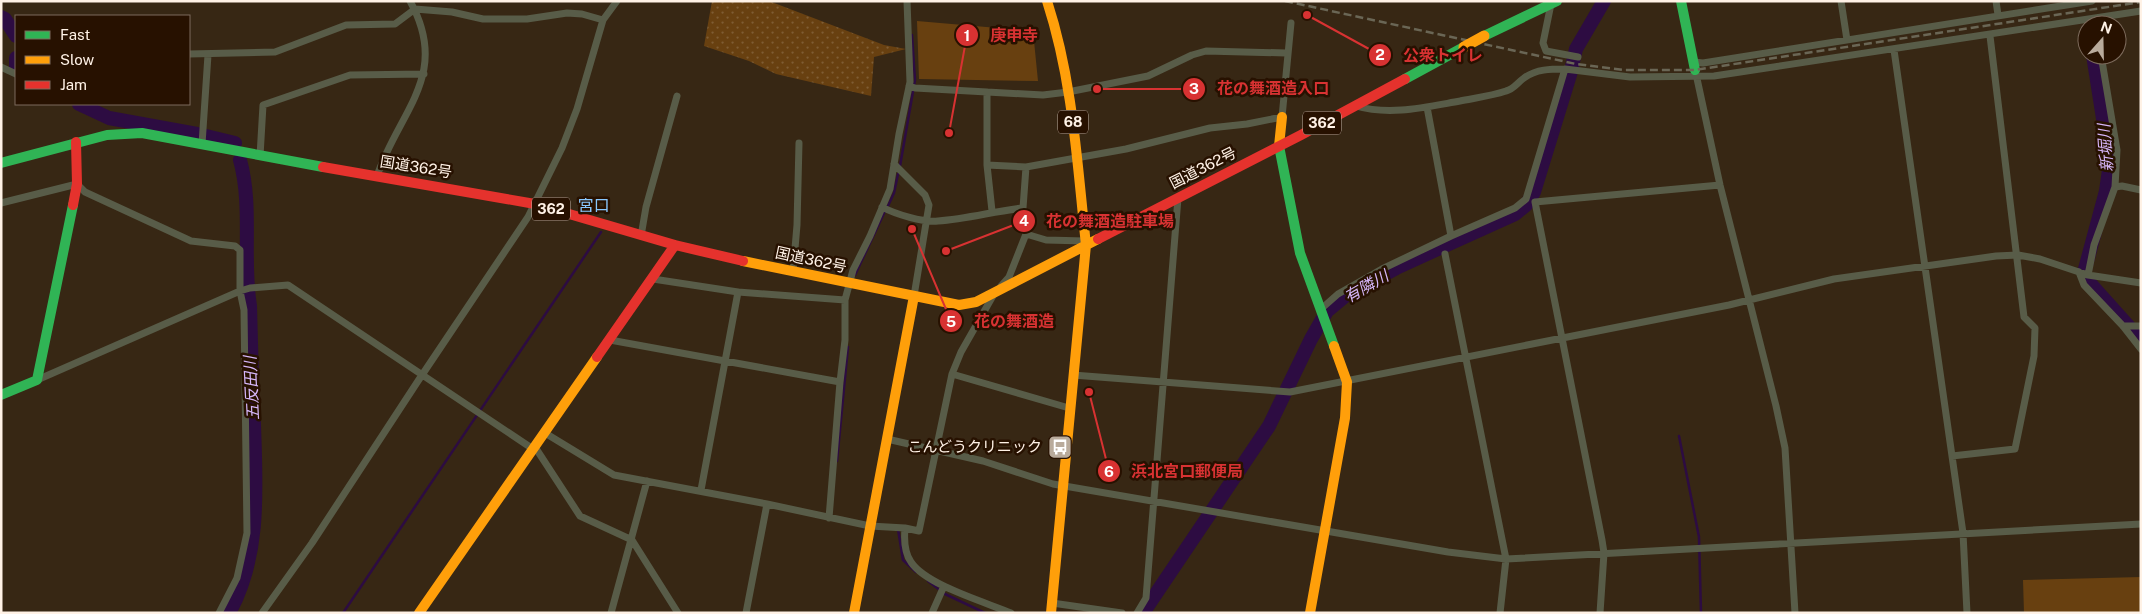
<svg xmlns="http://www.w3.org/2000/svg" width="2142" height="614" font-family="'Public Sans','Noto Sans JP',sans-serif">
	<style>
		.grass { fill: url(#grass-dots) }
		.park { fill: #684010 }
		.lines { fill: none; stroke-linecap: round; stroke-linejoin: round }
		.stream { stroke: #2d0c42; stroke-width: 2.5 }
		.river { stroke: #2d0c42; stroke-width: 14 }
		.street { stroke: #585c48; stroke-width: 7 }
		.fast { stroke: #30b455; stroke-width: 10 }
		.slow { stroke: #ff9f0a; stroke-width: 10 }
		.jam { stroke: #e5322d; stroke-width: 10 }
		.rail { stroke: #6a6655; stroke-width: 2.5; stroke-dasharray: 8 4; stroke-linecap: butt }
		.slow-bridge { stroke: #ff9f0a; stroke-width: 11 }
		.labels { text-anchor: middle; stroke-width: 5; stroke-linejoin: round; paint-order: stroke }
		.shield { fill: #271100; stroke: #beaea1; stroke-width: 1 }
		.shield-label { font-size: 14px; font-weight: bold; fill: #fff2e6 }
		.street-label { font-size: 15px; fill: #fff2e6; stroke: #271100 }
		.poi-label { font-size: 15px; fill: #fff2e6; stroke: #271100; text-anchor: end }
		.water-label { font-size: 16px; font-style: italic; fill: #d5b6f9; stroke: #271100 }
		.neighbourhood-label { font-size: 16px; fill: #89c8fe; stroke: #271100 }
		.leader { fill: none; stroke: #d83232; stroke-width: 2 }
		.callout-dot { fill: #d83232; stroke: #271100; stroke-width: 2 }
		.mark-label { font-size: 15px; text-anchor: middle; font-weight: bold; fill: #fff }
		.callout-label { font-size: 16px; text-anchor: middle; font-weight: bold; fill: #d83232; stroke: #271100; stroke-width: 5; stroke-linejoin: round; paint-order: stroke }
	</style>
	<defs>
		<pattern id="grass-dots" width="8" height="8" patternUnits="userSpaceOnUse" patternTransform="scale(1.25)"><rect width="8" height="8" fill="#684010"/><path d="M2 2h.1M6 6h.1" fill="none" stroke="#7f5c33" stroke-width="1.8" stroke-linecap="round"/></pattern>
	</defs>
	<rect width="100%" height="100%" fill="#372714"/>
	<path class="grass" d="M712 1H769L884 45 906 49 874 57 871 96 776 74 749 61 704 46Z"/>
	<path class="park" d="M917 21 1033 31 1038 81 919 79Z
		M2141 577V613H2024L2023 580Z"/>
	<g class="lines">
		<path class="stream" d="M900 166 915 80 912 35
			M887 208 894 193 898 174
			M855 275 885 211
			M1679 436 1699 537 1701 613
			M837 461 848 347
			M898 529 903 560 916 572
			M928 581 945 594 985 613
			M343 613 601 232"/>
		<path class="river" d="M1 17 5 19 16 36
			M16 58V68
			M79 104 109 118 197 134
			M206 136 235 143
			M2085 269 2106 191 2110 163 2093 55
			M2087 280 2141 340
			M229 613C261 556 256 488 254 425 252 386 251 346 250 306 242 258 253 207 240 160
			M1143 613 1269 426 1311 339 1327 311 1345 296 1398 267 1515 214 1526 205 1534 192 1570 75 1576 49 1604 1"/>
		<path class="street" d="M1841 1 1847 40
			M1996 1 1998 15
			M1551 4 1543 43 1546 51 1578 57
			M1894 50 1963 533 1967 613
			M189 54 275 52 346 25 395 24 415 9 452 12 483 19H527L567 13 582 14 603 20
			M1694 62 1703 63 2092 1
			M1 67 16 74
			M1565 69 1630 77 1714 76 2141 11
			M1696 74 1720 185 1776 406 1785 448 1795 613
			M909 86 915 88 987 92V165L992 211
			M987 92 1043 95 1068 92 1148 76 1192 55 1206 51 1286 53
			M1427 107 1451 236
			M202 144 208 55
			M260 156 263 105 350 75 424 74
			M894 164 925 195 929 205 914 296
			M987 165 1026 167
			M377 176C399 111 451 75 410 1
			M2115 187 2122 186 2141 190
			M1 203 77 184 85 192 191 241 235 246 240 250V291L244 310 247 533 237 578 219 613
			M882 207C895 214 924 223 938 221 967 219 995 211 1023 208L1026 167 1126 149 1210 128 1247 124 1282 117 1291 23
			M1026 234 1046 240 1085 241
			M641 236 646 207 677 96
			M1445 254 1506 559 1500 613
			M793 272 797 225 799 143
			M2079 272 2084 285 2123 326 2141 349
			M2088 275 2094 245 2115 187 2117 150 2101 55
			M653 279 738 292 701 490
			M1001 286 1009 277 1026 234 1023 208
			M738 292 845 300
			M1321 309 1338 294 1382 269 1451 236 1515 208 1526 199 1565 69C1551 69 1536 69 1524 78 1517 83 1514 89 1506 91 1491 96 1475 98 1460 101 1426 107 1390 116 1356 106
			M2123 326H2141
			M610 340 840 382
			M952 374 1069 408
			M1073 375 1290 392 1729 305 1834 279 1996 256 2018 255 2040 259 2088 275 2141 283
			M37 380 240 291 250 288 288 285 533 449
			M545 433 614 475 767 504
			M887 439 983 461 1053 484 1448 552 1506 559 2141 524
			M535 447 580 516 632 540 678 613
			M1952 456 2015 449 2034 356 2035 328 2024 317 1990 36
			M829 518 840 382 845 340V300L853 270 870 236 890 189 899 134 910 82 907 1
			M905 528C904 539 904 552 911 562 926 585 985 602 1011 613
			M1052 603 1122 613
			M262 613 312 543 418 381 528 217 562 148 577 109 603 20 617 1
			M611 613 647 481
			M746 613 767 504 870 526 905 528 919 531 952 374 961 352 994 294
			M932 613 944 586
			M1137 613 1146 598 1178 198
			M1600 613 1604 553 1602 540 1535 202 1720 185"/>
		<path class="fast" d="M1681 1 1695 70
			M1484 36 1557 1
			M1405 79 1464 47
			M1279 146 1300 253 1334 346
			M1 163 107 135 142 133 323 167
			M1 395 37 380 73 205"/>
		<path class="slow" d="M1047 1C1073 81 1077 162 1086 245
			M1279 146 1282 117
			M743 261 959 305 976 302 1098 239
			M419 613 597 357
			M854 613 914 296
			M1051 613 1086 245
			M1310 613 1345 418 1347 382 1334 346"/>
		<path class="jam" d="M323 167 535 204 675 245 743 261
			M73 205 77 184 76 142
			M1098 239 1301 135 1405 79
			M597 357 675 245"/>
		<path class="rail" d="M1285 1 1576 64 1624 70H1695L2141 2"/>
		<path class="slow-bridge" d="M1464 47 1484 36"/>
	</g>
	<defs>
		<g id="bus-square" transform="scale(1.25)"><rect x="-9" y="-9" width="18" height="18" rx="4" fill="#b9ab9c" stroke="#271100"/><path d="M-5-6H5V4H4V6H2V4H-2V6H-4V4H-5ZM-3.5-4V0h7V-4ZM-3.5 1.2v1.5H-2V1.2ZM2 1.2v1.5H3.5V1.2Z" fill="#fff"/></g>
	</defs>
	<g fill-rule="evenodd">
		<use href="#bus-square" x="1060" y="447"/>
	</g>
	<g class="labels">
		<g class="shield">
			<rect x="1058" y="110.5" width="30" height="23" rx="4"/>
			<rect x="1303" y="111.5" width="38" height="23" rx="4"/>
			<rect x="532" y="197.5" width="38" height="23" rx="4"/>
		</g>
		<g class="shield-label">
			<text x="1073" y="127">68</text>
			<text x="1322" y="128">362</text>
			<text x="551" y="214">362</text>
		</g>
		<g class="street-label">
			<text transform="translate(416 167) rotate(9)" y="5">国道362号</text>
			<text transform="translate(1203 168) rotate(-27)" y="5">国道362号</text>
			<text transform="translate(811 260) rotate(12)" y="5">国道362号</text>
		</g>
		<g class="poi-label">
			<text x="1042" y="452">こんどうクリニック</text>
		</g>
		<g class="water-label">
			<text transform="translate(2105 148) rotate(-94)" y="6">新堀川</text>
			<text transform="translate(1366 286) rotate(-30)" y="6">有隣川</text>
			<text transform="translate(251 388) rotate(-93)" y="6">五反田川</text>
		</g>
		<g class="neighbourhood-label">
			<text x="594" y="211">宮口</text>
		</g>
	</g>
	<path class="leader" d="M949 133L967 35M1307 15L1380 55M1097 89L1194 89M946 251L1024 221M912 229L951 321M1089 392L1109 471"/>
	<g class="callout-dot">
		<circle cx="949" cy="133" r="5"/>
		<circle cx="1307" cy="15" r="5"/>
		<circle cx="1097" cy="89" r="5"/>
		<circle cx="946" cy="251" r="5"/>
		<circle cx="912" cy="229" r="5"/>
		<circle cx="1089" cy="392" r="5"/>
		<circle cx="967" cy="35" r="12"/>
		<circle cx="1380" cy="55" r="12"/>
		<circle cx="1194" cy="89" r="12"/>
		<circle cx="1024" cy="221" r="12"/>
		<circle cx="951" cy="321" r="12"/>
		<circle cx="1109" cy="471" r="12"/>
	</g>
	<g class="mark-label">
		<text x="967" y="41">1</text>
		<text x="1380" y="60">2</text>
		<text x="1194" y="94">3</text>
		<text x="1024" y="226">4</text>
		<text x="951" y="327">5</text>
		<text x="1109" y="477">6</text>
	</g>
	<g class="callout-label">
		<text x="1014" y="41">庚申寺</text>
		<text x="1443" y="61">公衆トイレ</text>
		<text x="1273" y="94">花の舞酒造入口</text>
		<text x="1110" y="227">花の舞酒造駐車場</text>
		<text x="1014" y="327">花の舞酒造</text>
		<text x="1187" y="477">浜北宮口郵便局</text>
	</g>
	<rect width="2142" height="614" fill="none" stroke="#fff2e6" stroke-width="5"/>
	<rect x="15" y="15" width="175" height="90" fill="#271100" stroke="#7d6b5c"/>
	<rect x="25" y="31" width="25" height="8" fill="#30b455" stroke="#7d6b5c"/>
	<text x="60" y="40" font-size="15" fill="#fff2e6">Fast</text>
	<rect x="25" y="56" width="25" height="8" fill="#ff9f0a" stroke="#7d6b5c"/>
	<text x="60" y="65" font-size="15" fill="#fff2e6">Slow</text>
	<rect x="25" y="81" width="25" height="8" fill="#e5322d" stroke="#7d6b5c"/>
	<text x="60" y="90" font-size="15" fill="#fff2e6">Jam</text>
	<g transform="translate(2102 40) rotate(20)"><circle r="24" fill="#271100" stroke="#7d6b5c"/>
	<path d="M0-4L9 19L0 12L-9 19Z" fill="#b9ab9c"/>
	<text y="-8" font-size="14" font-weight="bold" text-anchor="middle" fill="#fff2e6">N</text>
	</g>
</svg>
